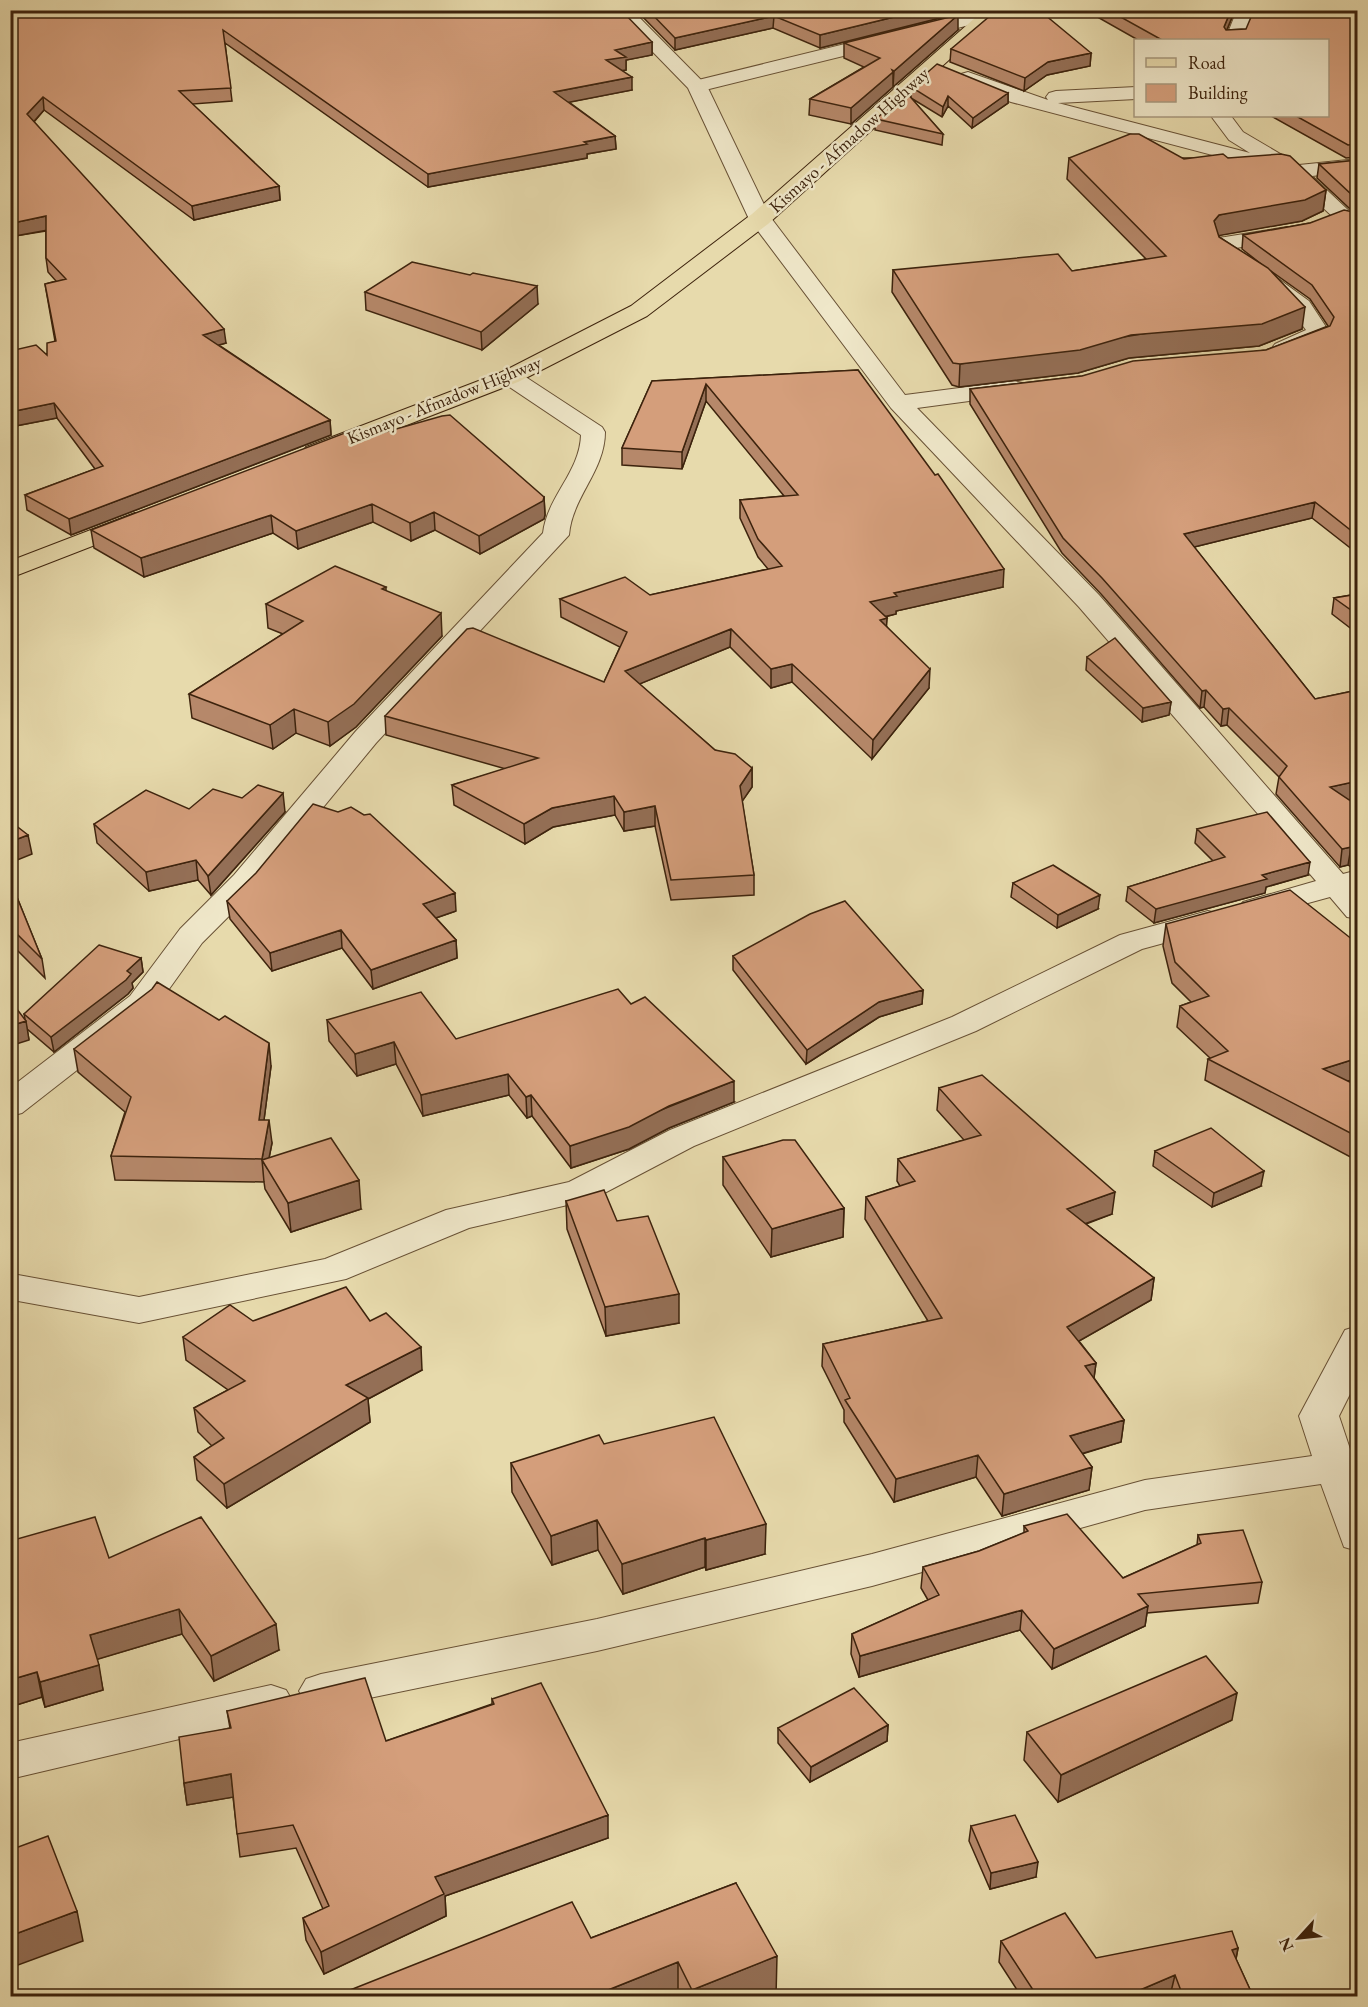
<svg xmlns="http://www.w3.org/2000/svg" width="1368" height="2007" font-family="'EB Garamond',serif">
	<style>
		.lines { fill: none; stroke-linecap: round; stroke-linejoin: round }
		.minor-casing { stroke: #685135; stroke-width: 2 }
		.tertiary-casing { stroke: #685135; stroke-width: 2 }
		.primary-casing { stroke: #3d230d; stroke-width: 2 }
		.minor { fill: #efe7c9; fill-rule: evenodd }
		.tertiary { fill: #efe7c9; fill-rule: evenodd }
		.primary { fill: #e7daac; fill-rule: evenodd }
		.wall { fill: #b6886a; stroke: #3d230d; stroke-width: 1.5 }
		.shaded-wall { fill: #946f56; stroke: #3d230d; stroke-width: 1.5 }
		.building { fill: #d49e7b; stroke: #3d230d; stroke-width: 1.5 }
		.labels { text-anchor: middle; stroke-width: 5; stroke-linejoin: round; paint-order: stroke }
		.far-street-label { font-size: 18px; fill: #3d230d; stroke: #efe7c9 }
	</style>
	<rect width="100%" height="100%" fill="#e7daac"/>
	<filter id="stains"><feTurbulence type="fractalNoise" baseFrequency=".00333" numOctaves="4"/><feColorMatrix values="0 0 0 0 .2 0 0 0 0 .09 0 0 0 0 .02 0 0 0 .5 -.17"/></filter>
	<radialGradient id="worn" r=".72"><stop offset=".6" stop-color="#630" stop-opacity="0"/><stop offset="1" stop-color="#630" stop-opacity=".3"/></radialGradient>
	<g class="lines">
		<g class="minor-casing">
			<path id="minor" d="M984 10H999L1001 14 998 18 697 92 687 86 690 82Z
				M1237 10H1255L1243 40H1225Z
				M968 72 1048 100 1046 97 1049 93 1056 91 1136 87V99L1058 103 1250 153 1229 140 1211 116H1231L1243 132 1299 165 1358 159V171L1312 176 1348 210 1358 213V226L1334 218 1288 175 1011 102 961 82 958 78 961 74Z
				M760 213 768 214 905 395 1014 381 1022 383 1026 388 1022 393 1014 395 917 408 1099 595 1343 874 1358 870V919L1347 917 1330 897 1254 918 1243 916 1238 909 1243 902 1316 881 1079 607 891 408 749 219 752 214Z
				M1287 227 1295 228 1298 233 1295 238 1236 248 1309 301 1330 333 1327 338 1291 354H1275L1271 349 1275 344 1306 330C1285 299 1251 274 1218 256L1214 243 1217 238 1225 237Z
				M510 370 518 372 602 427 605 432C605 471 572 497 569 535L376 743 256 889 202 943 154 1010 22 1113 10 1116V1088L130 996 180 929 234 875 356 731 543 533C547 497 580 472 581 435L502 382 498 377 502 372Z
				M1208 911 1219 914 1224 921 1219 928 1142 949 976 1031 694 1146 593 1199 469 1228 346 1279 139 1323 18 1301 10 1302V1276L18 1275 139 1297 325 1259 446 1210 569 1182 670 1130 952 1017 1120 935Z
				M1358 1326V1378L1339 1416 1358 1473V1551L1344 1547 1321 1484 1145 1510 872 1586 597 1651 321 1708 306 1703 299 1691 306 1679 321 1674 597 1619 872 1554 1145 1480 1312 1456 1299 1416 1345 1330Z
				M271 1685 286 1690 293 1702 286 1714 10 1779V1743Z"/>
		</g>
		<g class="tertiary-casing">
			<path id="tertiary" d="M612 10H632L707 86 771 219 768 224H752L749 219 688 88Z"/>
		</g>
		<g class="primary-casing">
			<path id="primary" d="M984 10H1004L768 224 647 316 518 382 324 457 315 459 306 457 303 452 306 447 502 372 631 306 752 214Z
				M135 513 144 516 148 521 144 526 10 578V561Z"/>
		</g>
		<use href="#minor" class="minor"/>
		<use href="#tertiary" class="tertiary"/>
		<use href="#primary" class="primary"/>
	</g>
	<path class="wall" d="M10 10 652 42V55L626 60V70H621L632 90 569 102 615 136 616 149 587 154V158L428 187 225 43 232 101 192 104 279 186 280 200 194 220 44 110 34 122 226 343 219 345 330 420 331 435 71 535 27 510 25 495 95 469 57 418 10 427V351L47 355 55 341 45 284 56 281 48 272 46 258V231L15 236 10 231Z
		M636 10H972L820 48 773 28 675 50Z
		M1085 10H1235L1227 30 1246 29 1358 10V157L1346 158 1271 116H1328V40H1138Z
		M958 30 851 124 809 115 810 99 864 67 844 58V43Z
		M951 49 1091 53 1090 66 1047 75 1024 91 950 62Z
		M911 87 1008 93V103L972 128 948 106 942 117 911 98 943 134 942 145 875 130 876 119 911 97Z
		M1069 158H1228L1326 190 1323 211 1302 221 1219 235V237L1265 267 1242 249 1243 235 1310 223 1358 213V554L1312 518 1194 547 1315 699 1358 690V798L1348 800 1358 806V868L1354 869 1348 865 1340 867 1276 794 1279 777 1227 725 1221 726 1204 707 1200 708 1101 594 1062 553 970 404V389L1082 376 1266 350 1328 326 1310 299 1268 269 1302 329 1259 346 1129 358 1078 373 959 387 952 385 892 292 893 270 1072 271 1146 259 1067 179Z
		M1358 160V211L1349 208 1317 178 1319 164Z
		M470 275 538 304 482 350 366 310 365 292Z
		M858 370 1003 587 896 611V614L885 617 887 618 886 626 929 688 872 759 792 682 771 688 730 647 639 684 715 750 752 768V787L742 801 754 875V895L671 900 655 826 624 831 615 815 553 827 525 844 454 805 452 785 506 769 386 735 385 716 604 682 620 647 561 617 560 599 650 595 768 569 758 557 740 518V500L784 496 706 401 682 469 622 465V448L652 381Z
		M361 439 544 497 545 515 544 519 480 554 435 530 411 541 373 522 298 549 273 533 144 577 94 548 91 530Z
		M386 587V591L442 636 356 727 330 746 296 733 273 749 192 718 189 694 283 634 268 628 266 604Z
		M1358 594V634L1332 614 1334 598Z
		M1087 657 1171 702 1169 715 1142 722 1086 670Z
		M189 809 285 812 211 895 198 880 149 891 97 843 94 824Z
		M1197 829 1308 875 1266 887 1265 893 1154 923 1126 901 1128 887 1213 861 1195 843Z
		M10 880 42 959 45 978 10 943Z
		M1013 883 1098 909 1057 928 1011 897Z
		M227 901 456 911 436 918 456 940 457 958 373 989 342 948 272 971 230 919Z
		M1166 924 1358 944V1078L1348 1081 1358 1086V1161L1205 1080 1208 1059 1210 1058 1177 1027 1180 1006 1191 1002 1172 983 1163 946Z
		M733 956 923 990 922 1004 879 1017 806 1064 733 970Z
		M141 958 143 972 132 983 133 988 128 994 54 1052 27 1029 29 1040 24 1014Z
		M327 1020 456 1039 734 1102 669 1128 629 1149 571 1168 532 1116 527 1118 509 1095 423 1116 396 1064 357 1076 329 1041Z
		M74 1049 271 1066 264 1120 272 1143 269 1158 361 1209 291 1232 265 1189 264 1182 115 1180 111 1156 125 1112 78 1072Z
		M939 1088 1112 1214 1086 1224 1154 1278 1151 1300 1079 1341 1096 1363 1094 1378 1124 1420 1121 1442 1082 1454 1092 1467 1089 1490 1002 1516 976 1477 894 1502 844 1422V1410L822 1366 823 1344 928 1321 865 1219 866 1197 900 1186 897 1181 898 1159 964 1140 937 1110Z
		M1155 1151 1261 1186 1212 1207 1153 1166Z
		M723 1157 844 1208 843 1237 771 1257 723 1185Z
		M566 1201 617 1221 679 1323 606 1336 567 1229Z
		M253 1321H370L422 1370 368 1399 370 1422 227 1508 197 1480 194 1457 212 1446 198 1432 194 1408 228 1390 186 1360 183 1337Z
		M604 1444 765 1554 706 1570 705 1567 623 1594 598 1550 552 1565 512 1492 511 1463Z
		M1024 1526 1123 1578 1197 1545 1198 1535 1262 1582 1258 1603 1147 1613 1145 1626 1052 1669 1020 1630 859 1677 851 1654 852 1634 928 1600 921 1588 923 1567 979 1551 1024 1533Z
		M10 1541 109 1558 279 1650 214 1681 182 1634 97 1659 103 1690 45 1707 42 1697 10 1707Z
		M492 1699 608 1838 445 1896 446 1916 324 1974 306 1940 303 1918 323 1909 296 1848 240 1857 233 1797 187 1805 184 1783 230 1728 227 1711 386 1741 492 1704Z
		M1232 1720 1058 1802 1024 1760 1027 1732Z
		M888 1725 887 1741 810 1782 778 1743V1728Z
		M971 1826 1036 1877 990 1889 969 1841Z
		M736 1883 776 1996H335L591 1938Z
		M1001 1941 1096 1958 1238 1948 1236 1959 1253 1996H1021L999 1962Z"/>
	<path class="shaded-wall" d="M923 10H972L820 48V35Z
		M1231 10H1235L1223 39 1224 27Z
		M958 15V30L893 87 894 71Z
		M774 16 773 28 675 50V38Z
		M652 42V55L626 60V70L606 73V60L615 50Z
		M1091 53 1090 66 1047 75 1024 91 1025 78 1048 62Z
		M893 72V87L851 124V108Z
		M632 77V90L555 105 554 92Z
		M1008 93V103L972 128 973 118Z
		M948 96V106L942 117 943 107Z
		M43 97 44 110 29 127 27 114Z
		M615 136 616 149 587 154V158L428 187V174Z
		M279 186 280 200 194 220 192 206Z
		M1326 190 1323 211 1302 221 1217 236 1214 221 1219 215Z
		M46 216 48 230 15 236 13 223Z
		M537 286 538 304 482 350 481 332Z
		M1305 307 1302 329 1259 346 1129 358 1078 373 959 387 960 364Z
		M224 329 226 343 205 349 203 335Z
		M706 384V401L682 469V452Z
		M54 403 57 418 10 427V412Z
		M330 420 331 435 71 535 69 519Z
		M544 497 545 515 544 519 480 554 479 536Z
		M1315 502 1312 518 1182 550 1184 534Z
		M372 504 373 522 298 549 296 531Z
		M434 512 435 530 411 541 410 523Z
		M271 515 273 533 144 577 141 558Z
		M1004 569 1003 587 896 611V614L870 620V602L894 593Z
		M441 613 442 636 356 727 330 746 328 722Z
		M887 618 886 637 880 620Z
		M731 629 730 647 625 690V671Z
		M10 646 14 667 10 668Z
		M792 664V682L771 688V669Z
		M930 669 929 688 872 759 873 740Z
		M1206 690 1204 707 1200 708 1202 691Z
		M1171 702 1169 715 1142 722 1143 708Z
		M1229 708 1227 725 1221 726 1223 709Z
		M294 709 296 733 273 749 270 725Z
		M752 768V787L739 806 740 786Z
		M1358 781V798L1327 804 1330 787Z
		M283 793 285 812 211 895 208 876Z
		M614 796 615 815 553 827 525 844 524 824 552 808Z
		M655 806V826L624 831V812Z
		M28 835 32 854 10 863V842Z
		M1351 847 1348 865 1340 867 1342 849Z
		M196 860 198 880 149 891 146 872Z
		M1310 862 1308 875 1266 887 1265 893 1154 923 1156 909 1262 875Z
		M455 893 456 911 424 922 423 904Z
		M1100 895 1098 909 1057 928 1058 915Z
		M341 930 342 948 272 971 270 953Z
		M456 940 457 958 373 989 371 970Z
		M141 958 143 972 132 983 133 988 128 994 54 1052 51 1037Z
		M923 990 922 1004 879 1017 806 1064 807 1050 879 1002Z
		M26 1021 29 1040 10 1046V1026Z
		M394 1042 396 1064 357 1076 355 1054Z
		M269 1043 271 1066 261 1143 259 1120Z
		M1358 1058V1078L1319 1090 1323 1069Z
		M508 1074 509 1095 423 1116 421 1095Z
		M734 1081V1102L669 1128 629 1149 571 1168 570 1146Z
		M531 1095 532 1116 527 1118 526 1097Z
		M269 1120 272 1143 267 1168 262 1160 264 1182 262 1159Z
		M1264 1171 1261 1186 1212 1207 1214 1193Z
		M359 1180 361 1209 291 1232 288 1203Z
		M1115 1192 1112 1214 1065 1231 1067 1209Z
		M844 1208 843 1237 771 1257 772 1229Z
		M1154 1278 1151 1300 1065 1349 1067 1327Z
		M679 1294V1323L606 1336 605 1307Z
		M421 1347 422 1370 368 1399 370 1422 227 1508 224 1484 346 1385Z
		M1096 1363 1093 1385 1085 1366Z
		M1124 1420 1121 1442 1067 1458 1070 1436Z
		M978 1455 976 1477 894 1502 896 1479Z
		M1092 1467 1089 1490 1002 1516 1004 1494Z
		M597 1520 598 1550 552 1565 551 1536Z
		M766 1524 765 1554 706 1570V1540Z
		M705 1538V1567L623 1594 622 1564Z
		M1148 1606 1145 1626 1052 1669 1054 1649Z
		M179 1609 182 1634 95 1660 90 1635Z
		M1022 1610 1020 1630 859 1677 860 1656Z
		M276 1624 279 1650 214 1681 211 1656Z
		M99 1665 103 1690 45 1707 40 1682Z
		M37 1672 42 1697 10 1707V1680Z
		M1237 1693 1232 1720 1058 1802 1061 1775Z
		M888 1725 887 1741 810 1782 811 1767Z
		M231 1774 234 1797 187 1805 184 1783Z
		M608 1815V1838L445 1896 446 1916 324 1974 321 1952 435 1877Z
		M1038 1862 1036 1877 990 1889 991 1873Z
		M77 1911 83 1941 10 1968V1936Z
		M1238 1948 1234 1969 1232 1950Z
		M777 1956 776 1996H692V1990Z
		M678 1962V1996H593Z
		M1175 1975 1170 1996H1126Z"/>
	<path class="building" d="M10 10H621L652 42 615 50 626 57 606 60 632 77 554 92 615 136 584 142 587 144 428 174 223 30 231 88 179 91 279 186 192 206 43 97 27 114 224 329 203 335 330 420 69 519 25 495 103 466 54 403 10 412V351L36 345 47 355V343L56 341 45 284 66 279 46 258V216L13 223 10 219Z
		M648 10H923L820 35 774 16 675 38Z
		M997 10H1039L1091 53 1048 62 1025 78 951 49Z
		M1108 10H1231L1224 27 1226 30 1246 29 1254 10H1358V144L1348 145 1296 116H1328V40H1162Z
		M958 15 894 71 892 70 893 72 851 108 810 99 880 58 844 43Z
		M937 64 1008 93 973 118 948 96 943 107 911 87Z
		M906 92 943 134 876 119Z
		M1130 134H1139L1184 159 1223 154 1228 158 1281 154 1290 156 1326 190 1305 200 1219 215 1214 221 1219 237 1268 268 1305 307 1262 324 1131 335 1080 350 960 364 953 363 893 270 1058 254 1072 271 1166 256 1069 158Z
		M1358 160V196L1351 194 1319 164Z
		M1344 210 1358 213V536L1315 502 1184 534 1315 699 1358 690V781L1330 787 1358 806V851L1357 852 1351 847 1342 849 1279 777 1287 766 1229 708 1223 709 1206 690 1202 691 1102 578 1063 538 970 389 1082 376 1133 361 1266 350 1330 326 1334 317 1312 285 1243 235 1310 223Z
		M412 262 470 275 473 273 537 286 481 332 365 292Z
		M858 370 935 475 938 474 1004 569 894 593 897 596 870 602 887 618 880 620 930 669 873 740 792 664 771 669 731 629 625 671 715 750 735 754 752 768 740 786 754 875 671 880 655 806 624 812 614 796 552 808 524 824 452 785 538 758 385 716 467 629 473 628 604 682 627 632 560 599 625 577 650 595 782 566 758 539 740 500 798 495 706 384 682 452 622 448 652 381Z
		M450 415 544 497 543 501 479 536 434 512 410 523 372 504 296 531 271 515 141 558 91 530 350 431 361 439 442 416Z
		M335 566 386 587 382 589 441 613 354 704 328 722 294 709 270 725 189 694 303 621 266 604Z
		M1358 594V615L1334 598Z
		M1115 638 1171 702 1143 708 1087 657Z
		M258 785 283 793 208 876 196 860 146 872 94 824 146 790 189 809 213 789 242 798Z
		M313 804 338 812 351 807 364 815 370 814 455 893 423 904 456 940 371 970 341 930 270 953 227 901 256 873Z
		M1267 812 1310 862 1262 875 1267 879 1156 909 1128 887 1225 857 1197 829Z
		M10 821 28 835 10 842Z
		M1053 865 1100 895 1058 915 1013 883Z
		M10 880 42 959 10 927Z
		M1290 890 1358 944V1058L1323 1069 1358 1086V1137L1208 1059 1228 1051 1180 1006 1209 996 1175 962 1166 924Z
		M845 901 923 990 879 1002 807 1050 733 956 810 914Z
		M99 945 141 958 127 971 131 974 126 980 51 1037 24 1014Z
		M157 982 219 1020 225 1016 269 1043 259 1120H269L262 1159 111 1156 131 1097 74 1049 152 989Z
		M618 989 631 1004 645 997 734 1081 669 1106 629 1127 570 1146 531 1095 526 1097 508 1074 421 1095 394 1042 355 1054 327 1020 421 992 456 1039Z
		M10 1000 26 1021 10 1026Z
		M982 1075 1115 1192 1067 1209 1154 1278 1067 1327 1096 1363 1085 1366 1124 1420 1070 1436 1092 1467 1004 1494 978 1455 896 1479 845 1400 850 1398 823 1344 942 1318 866 1197 915 1181 898 1159 981 1135 939 1088Z
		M1211 1128 1264 1171 1214 1193 1155 1151Z
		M331 1138 359 1180 288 1203 262 1160Z
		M783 1140H795L844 1208 772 1229 723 1157Z
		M604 1190 617 1221 648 1216 679 1294 605 1307 566 1201Z
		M346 1287 370 1321 386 1313 421 1347 346 1385 368 1398 224 1484 194 1457 224 1438 194 1408 245 1381 183 1337 230 1305 253 1321Z
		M714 1417 766 1524 706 1540 705 1538 622 1564 597 1520 551 1536 511 1463 599 1435 604 1444Z
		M1067 1514 1123 1578 1201 1543 1198 1535 1243 1530 1262 1582 1138 1594 1148 1606 1054 1649 1022 1610 860 1656 852 1634 939 1595 923 1567 979 1551 1028 1531 1024 1526Z
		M95 1517 109 1558 201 1517 276 1624 211 1656 179 1609 90 1635 99 1665 40 1682 37 1672 10 1680V1541Z
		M1206 1656 1237 1693 1061 1775 1027 1732Z
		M365 1678 386 1741 494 1704 492 1699 541 1683 608 1815 435 1877 444 1894 321 1952 303 1918 329 1906 293 1825 237 1834 231 1774 184 1783 179 1737 231 1728 227 1711Z
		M854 1688 888 1725 811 1767 778 1728Z
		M1015 1815 1038 1862 991 1873 971 1826Z
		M48 1836 77 1911 10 1936V1850Z
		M736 1883 777 1956 692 1990 678 1962 593 1996H335L572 1902 591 1938Z
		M1065 1913 1096 1958 1232 1931 1238 1948 1232 1950 1253 1996H1183L1175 1975 1126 1996H1037L1001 1941Z"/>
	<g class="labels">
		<g class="far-street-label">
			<text transform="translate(849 140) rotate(-42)" y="6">Kismayo - Afmadow Highway</text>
			<text transform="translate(444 400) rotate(-22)" y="6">Kismayo - Afmadow Highway</text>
		</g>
	</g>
	<rect width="1368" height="2007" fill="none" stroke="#e7daac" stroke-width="36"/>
	<rect x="12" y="12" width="1344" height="1983" fill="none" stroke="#3d230d" stroke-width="3"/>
	<rect x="18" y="18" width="1332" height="1971" fill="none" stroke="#3d230d" stroke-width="1.5"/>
	<rect x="1134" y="39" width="195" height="78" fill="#efe7c9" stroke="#a8997e" stroke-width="1.5"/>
	<rect x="1146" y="58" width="30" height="9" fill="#e7daac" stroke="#a8997e" stroke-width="1.5"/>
	<text x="1188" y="69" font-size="18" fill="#3d230d">Road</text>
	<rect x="1146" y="84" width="30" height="18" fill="#d49e7b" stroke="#a8997e" stroke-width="1.5"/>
	<text x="1188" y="99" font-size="18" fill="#3d230d">Building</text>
	<g transform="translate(1299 1938) rotate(243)" stroke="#efe7c9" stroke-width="4.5" paint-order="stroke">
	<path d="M0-4.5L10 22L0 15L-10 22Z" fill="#3d230d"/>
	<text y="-9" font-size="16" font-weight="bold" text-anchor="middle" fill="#3d230d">N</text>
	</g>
	<rect width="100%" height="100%" filter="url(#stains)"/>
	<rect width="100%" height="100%" fill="url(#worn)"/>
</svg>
